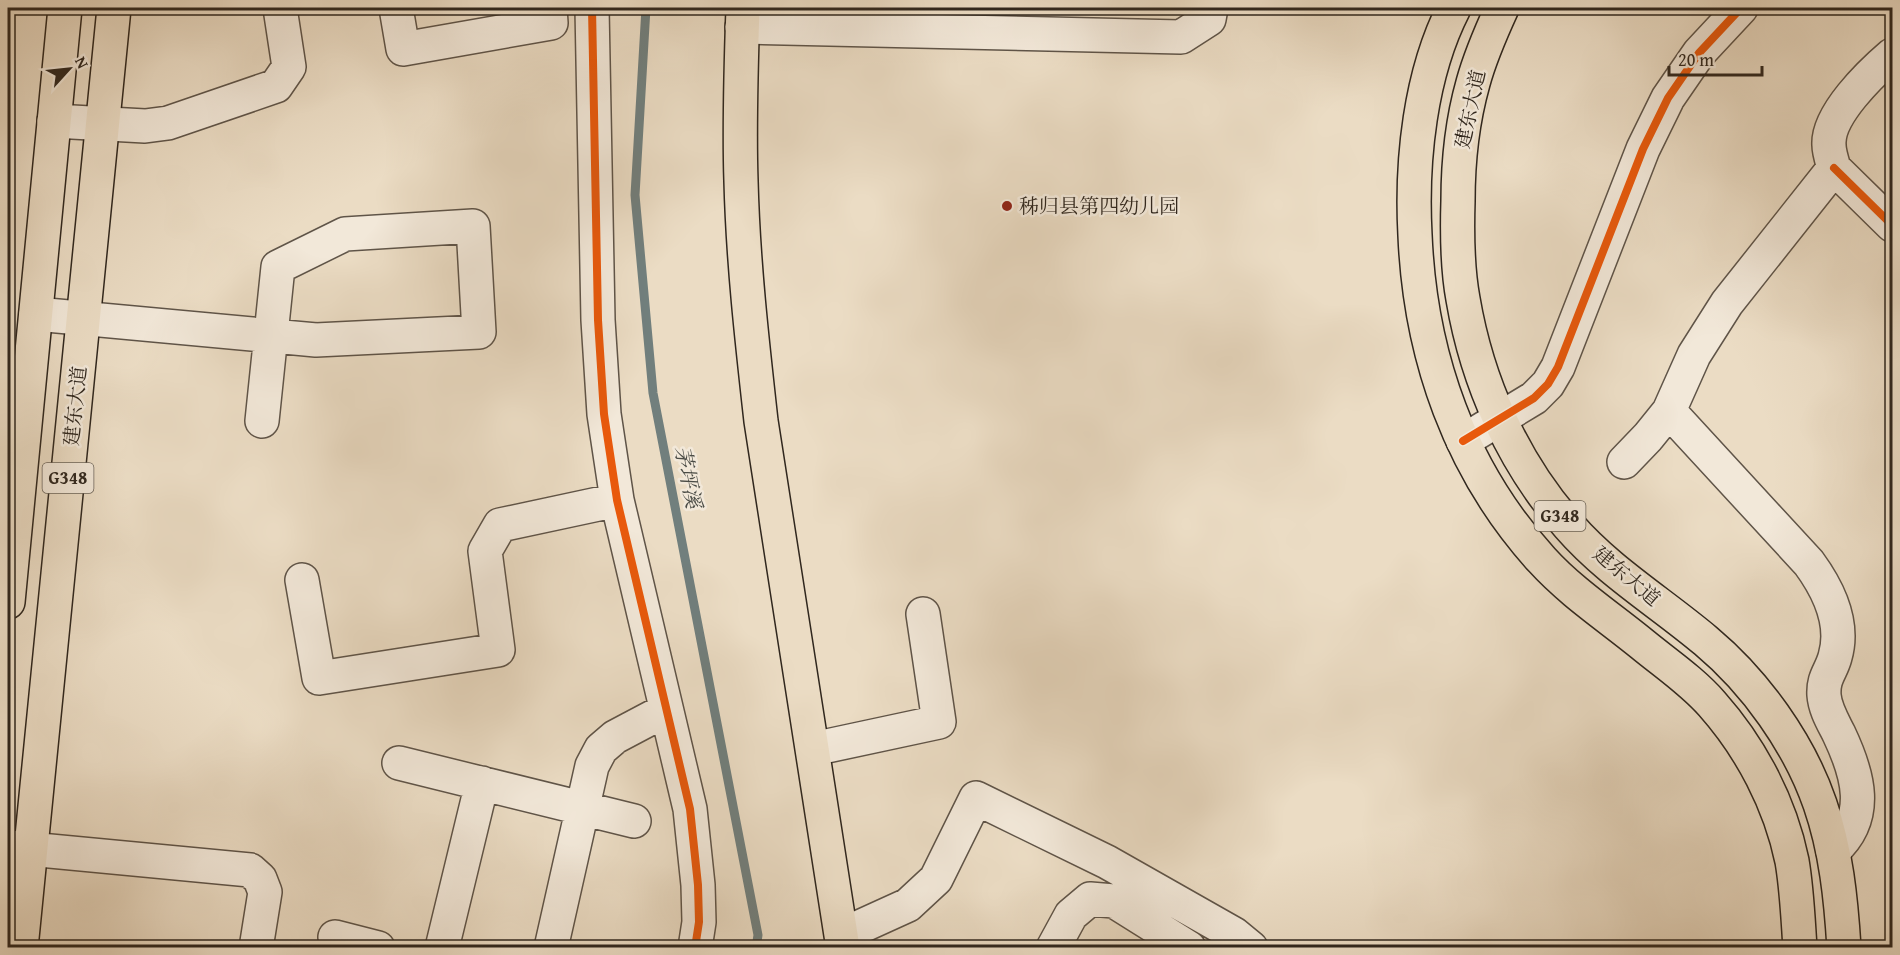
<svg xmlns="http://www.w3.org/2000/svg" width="1900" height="955" font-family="'Gentium Book Plus','Noto Serif SC',serif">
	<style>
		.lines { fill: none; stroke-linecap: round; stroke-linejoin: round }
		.stream { stroke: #717f7d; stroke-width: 9 }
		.minor-casing { stroke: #5f5448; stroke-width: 36 }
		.major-casing { stroke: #30271e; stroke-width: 36 }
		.highway-casing { stroke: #30271e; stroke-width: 36 }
		.minor { stroke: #f2e8d9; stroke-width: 33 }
		.major { stroke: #ebdcc4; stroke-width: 33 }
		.highway { stroke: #ebdcc4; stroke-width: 33 }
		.cycleway-casing { stroke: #f2e8d9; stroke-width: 11 }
		.cycleway { stroke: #e8590c; stroke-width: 8 }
		.poi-dot { fill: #8f2418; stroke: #f2e8d9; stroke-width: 2 }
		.labels { text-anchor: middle; stroke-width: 5; stroke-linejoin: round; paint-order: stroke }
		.shield { fill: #f2e8d9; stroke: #6a6156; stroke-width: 1.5 }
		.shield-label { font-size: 18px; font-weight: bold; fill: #30271e }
		.street-label { font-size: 20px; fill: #30271e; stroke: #f2e8d9 }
		.poi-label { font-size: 20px; fill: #30271e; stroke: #f2e8d9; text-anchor: start }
		.water-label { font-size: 21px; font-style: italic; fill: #4b4c46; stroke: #f2e8d9 }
	</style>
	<rect width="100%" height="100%" fill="#ebdcc4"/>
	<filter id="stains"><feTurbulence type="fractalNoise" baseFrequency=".00333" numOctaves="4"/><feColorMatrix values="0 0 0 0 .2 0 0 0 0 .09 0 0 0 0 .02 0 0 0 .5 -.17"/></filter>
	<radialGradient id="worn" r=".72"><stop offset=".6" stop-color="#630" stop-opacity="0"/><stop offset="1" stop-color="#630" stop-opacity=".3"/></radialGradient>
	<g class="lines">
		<path class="stream" d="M646 8 635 195 653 393 758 935 756 948"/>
		<g class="minor-casing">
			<path id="minor" d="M396 8 403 49 551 23 550 8
				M592 8 598 320 604 414 617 500 690 809 698 885 699 922 695 948
				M742 27 1181 37 1209 19 1211 8
				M54 121 145 126 168 123 276 86 289 67 280 8
				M1834 168 1892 225
				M36 314 316 340 479 332 473 226 345 234 278 267 262 421
				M1669 411 1809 563C1828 589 1845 623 1835 657 1831 672 1823 677 1824 695 1825 709 1833 722 1839 734 1858 774 1871 817 1833 851
				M1463 441 1534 398 1548 384 1558 367 1643 149 1668 98 1699 53 1741 8
				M1624 462 1648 437 1669 411 1694 355 1727 303 1834 168C1832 161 1829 152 1829 145 1827 115 1871 73 1892 55
				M302 580 319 678 498 650 485 551 500 525 617 500
				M813 749 939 722 923 614
				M399 763 634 821
				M8 847 250 870 260 879 265 892 256 948
				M842 935 908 905 936 879 976 798 1107 862 1234 934 1251 948
				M335 937 378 948
				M442 948 482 783
				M551 948 592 766 601 749 615 737 666 710
				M1053 948 1071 915 1090 899 1114 901 1189 948"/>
		</g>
		<g class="major-casing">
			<path id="major" d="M743 8C741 65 739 123 741 181 743 261 752 341 761 421L843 948"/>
		</g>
		<g class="highway-casing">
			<path id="highway" d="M1454 8C1420 74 1411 161 1415 235 1420 356 1460 470 1542 560 1571 592 1609 617 1642 644 1665 663 1692 681 1712 704 1751 748 1780 803 1792 861 1797 890 1798 919 1800 948
				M1502 8C1491 32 1480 57 1473 83 1462 122 1458 161 1458 201 1457 233 1457 267 1463 299 1477 382 1513 463 1569 526 1608 571 1661 603 1706 641 1755 682 1799 743 1820 804 1836 850 1841 899 1844 948
				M8 602 65 8
				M21 948 114 8"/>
		</g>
		<use href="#minor" class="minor"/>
		<use href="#major" class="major"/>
		<use href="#highway" class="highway"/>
		<g class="cycleway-casing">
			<path id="cycleway" d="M592 8 598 320 604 414 617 500 690 809 698 885 699 922 695 948
				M1834 168 1892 225
				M1463 441 1534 398 1548 384 1558 367 1643 149 1668 98 1699 53 1741 8"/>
		</g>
		<use href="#cycleway" class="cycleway"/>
	</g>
	<circle class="poi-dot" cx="1007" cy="206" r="6"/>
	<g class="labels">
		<g class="shield">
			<rect x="42.5" y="463" width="51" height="30" rx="4.5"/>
			<rect x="1534.5" y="501" width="51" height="30" rx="4.5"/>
		</g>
		<g class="shield-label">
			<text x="68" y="484">G348</text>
			<text x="1560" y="522">G348</text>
		</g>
		<g class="street-label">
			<text transform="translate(1470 109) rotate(-78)" y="7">建东大道</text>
			<text transform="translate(75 406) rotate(-84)" y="7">建东大道</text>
			<text transform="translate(1627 576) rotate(40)" y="7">建东大道</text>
		</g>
		<g class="poi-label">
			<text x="1019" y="213">秭归县第四幼儿园</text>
		</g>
		<g class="water-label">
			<text transform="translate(688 477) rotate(79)" y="7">茅坪溪</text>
		</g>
	</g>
	<rect width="1900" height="955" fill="none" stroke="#ebdcc4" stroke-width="30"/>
	<rect x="9" y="9" width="1882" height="937" fill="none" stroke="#30271e" stroke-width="3"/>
	<rect x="15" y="15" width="1870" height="925" fill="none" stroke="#30271e" stroke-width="1.5"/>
	<g transform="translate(69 69) rotate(63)" stroke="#f2e8d9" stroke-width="4.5" paint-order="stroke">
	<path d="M0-4.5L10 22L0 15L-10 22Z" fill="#30271e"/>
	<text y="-9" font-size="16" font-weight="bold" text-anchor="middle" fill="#30271e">N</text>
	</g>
	<path d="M1669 66v9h93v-9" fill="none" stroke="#30271e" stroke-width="3"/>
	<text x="1678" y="66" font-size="18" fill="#30271e" stroke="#f2e8d9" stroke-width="4.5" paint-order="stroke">20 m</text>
	<rect width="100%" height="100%" filter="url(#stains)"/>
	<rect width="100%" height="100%" fill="url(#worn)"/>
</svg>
